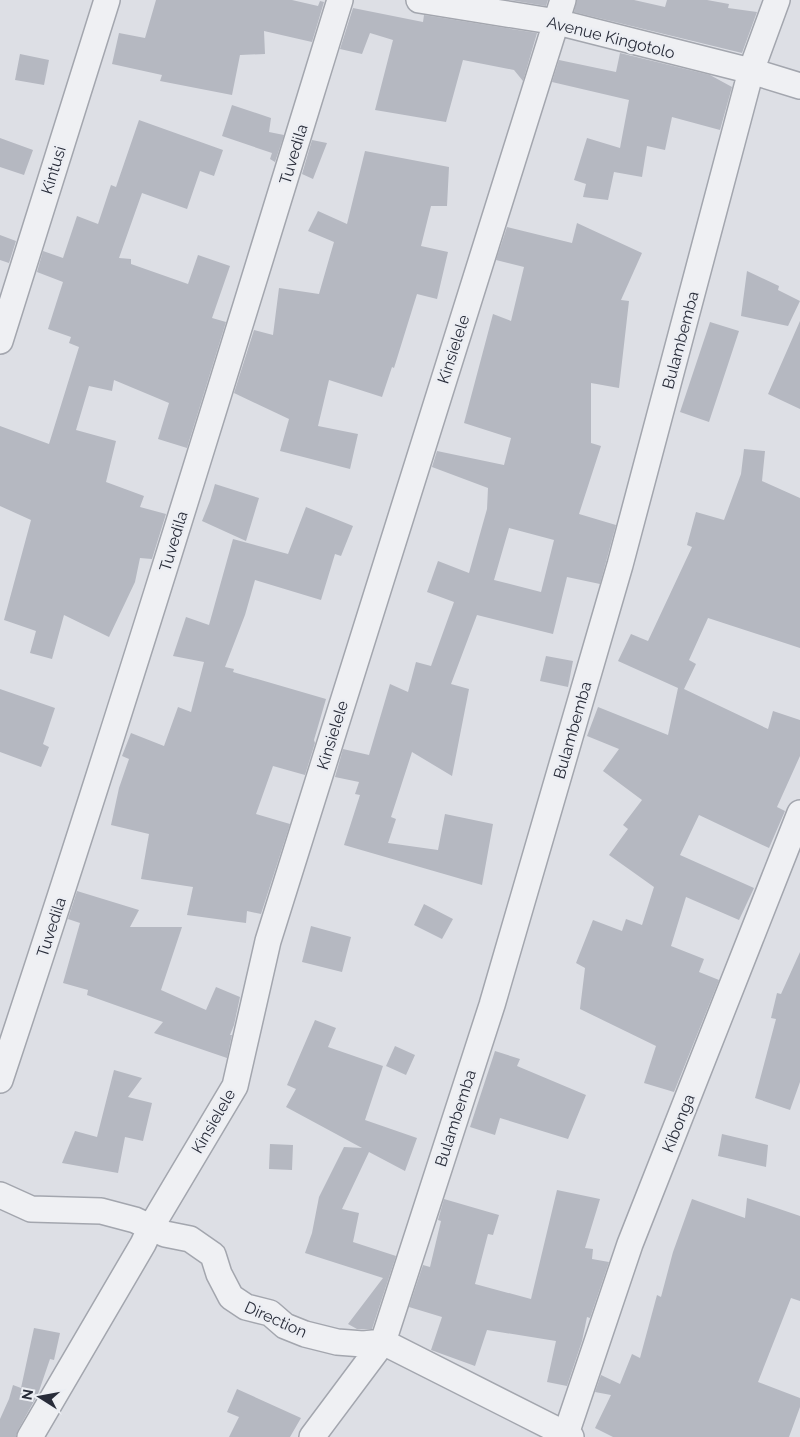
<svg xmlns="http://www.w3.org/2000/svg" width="800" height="1437" font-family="Raleway,sans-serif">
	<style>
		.building { fill: #b5b8c1; fill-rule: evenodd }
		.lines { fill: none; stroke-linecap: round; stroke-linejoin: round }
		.minor-casing { stroke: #a3a6ae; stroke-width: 28 }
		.minor { stroke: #eff0f3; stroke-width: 25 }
		.labels { text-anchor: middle; stroke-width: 5; stroke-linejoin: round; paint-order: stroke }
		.street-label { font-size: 16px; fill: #282c39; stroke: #eceef3 }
	</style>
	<rect width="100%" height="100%" fill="#dddfe5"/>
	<path class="building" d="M156 0H292L318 6 320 1 324 2 312 42 264 31 265 54 240 55 232 95 160 81 162 75 112 64 119 33 145 38Z
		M510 0H548L546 6Z
		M577 0H634L665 7 667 0H707L729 4 728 8 757 12 742 53 574 12Z
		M353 8 423 22 424 15 537 33 523 81 514 70 463 60 446 122 375 110 393 40 370 33 362 54 340 49Z
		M620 53 710 75 732 87 720 130 672 117 665 150 647 146 642 177 614 172 608 200 583 197 586 184 574 180 587 138 620 148 629 100 552 82 559 60 616 72Z
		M20 54 49 60 44 85 15 80Z
		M232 105 271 118 269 132 284 135 275 162 270 159 272 153 222 136Z
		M139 120 223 150 214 176 200 171 187 209 142 193 119 258 131 259V264L188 284 198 255 230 266 212 318 226 322 187 448 158 439 169 403 114 380 112 391 89 386 76 430 116 441 106 482 144 496 140 507 166 514 152 559 140 558 135 582 109 637 64 615 52 659 30 653 36 631 4 620 31 520 0 506V426L49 444 79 347 69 343 71 337 48 329 63 282 37 272 43 251 63 258 77 216 98 224 111 185 116 187Z
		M0 138 33 150 24 175 0 167Z
		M312 140 327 143 313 179 302 174Z
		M365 151 449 167 447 206H431L421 246 448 252 437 299 417 294 394 368 392 367 382 397 329 380 318 426 358 434 350 469 280 451 289 419 234 393 254 330 273 335 279 288 319 294 334 242 308 231 318 211 347 224Z
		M577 223 642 253 621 300 629 301 619 388 591 383V443L601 446 579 514 616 525 600 584 567 577 553 634 477 615 451 684 469 689 452 776 412 752 391 817 396 819 388 843 438 850 445 814 493 824 482 885 344 845 360 795 355 794 359 782 335 777 343 749 369 755 390 684 408 692 416 662 431 666 454 602 427 592 438 561 469 573 487 509 488 488 432 467 437 451 504 465 511 438 464 423 493 314 511 321 524 267 496 260 507 227 572 243ZM509 528 554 540 541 592 494 580Z
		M0 235 16 241 9 263 0 260Z
		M747 271 779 286 778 290 800 301 788 326 741 316Z
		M800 321V409L768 394Z
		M710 322 739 331 709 422 680 412Z
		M744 449 765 451 762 481 800 498V648L708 618 689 660 696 664 684 689 768 729 773 711 800 720V756L777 807 785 811 769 848 699 815 680 855 754 888 739 920 686 897 671 946 704 959 699 972 719 980 674 1092 644 1083 656 1046 580 1009 585 968 576 963 593 920 622 931 626 919 642 925 654 887 609 855 628 829 623 825 642 800 603 771 619 749 587 736 598 707 668 735 678 688 618 661 631 634 648 641 692 547 687 545 696 512 724 520 741 474Z
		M215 484 259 498 246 541 202 521 210 501Z
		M306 507 353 526 341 556 335 554 321 600 255 580 245 615 225 667 234 669 233 672 326 699 314 740 315 743 305 775 273 766 256 814 290 824 261 914 247 911 246 923 187 915 193 887 141 879 149 834 111 825 119 788 129 759 122 756 131 733 164 746 178 707 191 712 204 662 173 656 186 617 209 625 233 539 288 554Z
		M546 656 573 661 568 687 540 681Z
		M0 689 55 708 43 744 49 747 41 767 0 752Z
		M77 891 139 910 130 927H182L161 990 206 1010 216 987 240 997 234 1025 230 1035H232L227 1058 154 1033 163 1022 87 995 88 990 63 983 80 923 68 919Z
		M424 904 453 919 442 939 414 925Z
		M311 926 351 937 342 972 302 962Z
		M800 952V1082L790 1110 755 1098 776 1019 771 1018 777 993 781 994Z
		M315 1020 336 1028 328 1047 383 1066 365 1120 417 1138 405 1171 369 1152 342 1209 359 1213 353 1242 396 1256 372 1329H357L348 1324 383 1278 305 1253 312 1233 319 1197 344 1147 362 1148 286 1107 296 1089 287 1085Z
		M395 1046 415 1055 406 1075 386 1066Z
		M495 1051 520 1059 517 1066 586 1095 568 1139 500 1118 495 1135 470 1127Z
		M114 1070 142 1078 128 1097 152 1103 143 1141 125 1137 118 1173 62 1163 75 1131 97 1137Z
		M722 1134 768 1145 766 1167 718 1156Z
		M270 1144 293 1145 292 1170 269 1169Z
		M557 1190 600 1199 585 1248 593 1249 592 1259 609 1262 590 1318 587 1317 582 1341 567 1386 547 1382 556 1341 487 1330 475 1366 431 1350 442 1317 409 1307 423 1265 430 1267 441 1221 438 1220 444 1199 499 1215 493 1235 488 1234 475 1284 531 1299Z
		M747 1198 800 1216V1301L791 1298 758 1382 800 1398V1407L789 1437H613L595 1428 611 1395 595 1392 601 1375 620 1384 632 1354 640 1358 657 1295 661 1297 673 1252 692 1199 745 1218Z
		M34 1328 60 1333 54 1360 50 1359 38 1394 18 1430 16 1437H0V1419L9 1399 13 1385 21 1388Z
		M237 1389 301 1418 290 1437H229L239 1417 227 1412Z"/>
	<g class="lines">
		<g class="minor-casing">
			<path id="minor" d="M419 0 557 22 751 71 800 86
				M0 341 107 0
				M0 1080C119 722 229 361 340 0
				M0 1195 31 1209 101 1211 135 1220 165 1234 190 1239 213 1255 219 1274 231 1297 246 1307 270 1313 285 1326 305 1334 337 1342 363 1344 383 1342 571 1437
				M30 1437 143 1244 151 1227 235 1086 268 941 563 0
				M312 1437 383 1342 492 1005 620 565 751 71 777 0
				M565 1437 630 1244 800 813"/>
		</g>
		<use href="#minor" class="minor"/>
	</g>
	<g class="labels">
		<g class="street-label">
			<text transform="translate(611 37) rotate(14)" y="6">Avenue Kingotolo</text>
			<text transform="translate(293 154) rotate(-73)" y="6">Tuvedila</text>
			<text transform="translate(53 170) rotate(-73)" y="6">Kintusi</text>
			<text transform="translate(680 340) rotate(-75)" y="6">Bulambemba</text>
			<text transform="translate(453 349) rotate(-72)" y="6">Kinsielele</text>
			<text transform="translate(173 541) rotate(-73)" y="6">Tuvedila</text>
			<text transform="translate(572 730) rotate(-74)" y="6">Bulambemba</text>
			<text transform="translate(332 735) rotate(-73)" y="6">Kinsielele</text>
			<text transform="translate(51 927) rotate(-72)" y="6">Tuvedila</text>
			<text transform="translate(455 1118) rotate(-72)" y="6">Bulambemba</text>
			<text transform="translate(213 1121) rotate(-60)" y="6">Kinsielele</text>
			<text transform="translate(678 1123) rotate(-68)" y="6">Kibonga</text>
			<text transform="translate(276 1319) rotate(24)" y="6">Direction</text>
		</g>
	</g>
	<g transform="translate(40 1397) rotate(281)" stroke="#eceef3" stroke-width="4" paint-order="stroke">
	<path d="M0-4L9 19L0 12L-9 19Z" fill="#282c39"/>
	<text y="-8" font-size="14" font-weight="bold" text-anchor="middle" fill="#282c39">N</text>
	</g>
</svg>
